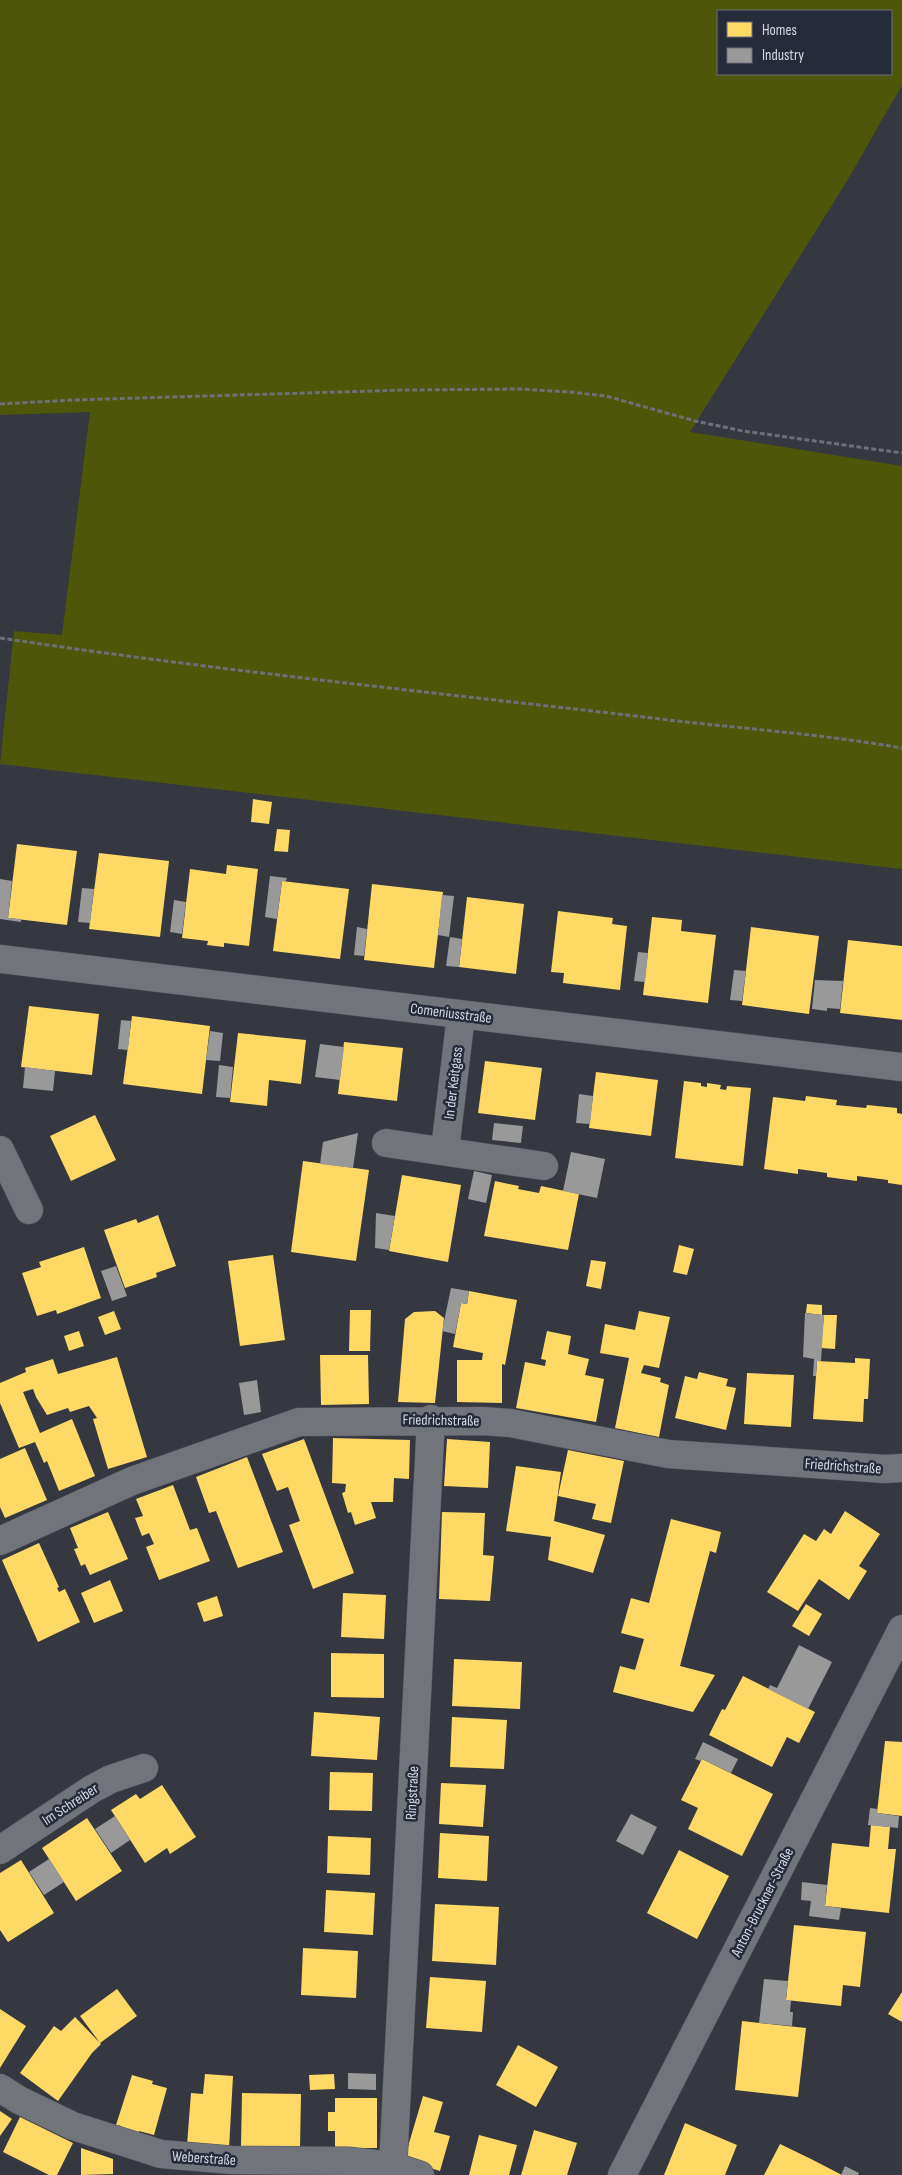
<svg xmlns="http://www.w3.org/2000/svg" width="902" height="2175" font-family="'Sofia Sans Condensed',sans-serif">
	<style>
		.green { fill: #4e5709; fill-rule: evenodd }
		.homes { fill: #ffd966 }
		.industry { fill: #999 }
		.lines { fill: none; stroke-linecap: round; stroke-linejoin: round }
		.minor-casing { stroke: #51555b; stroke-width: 29 }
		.path { stroke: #6e7077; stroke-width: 3; stroke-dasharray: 5 2.5; stroke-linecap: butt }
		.minor { stroke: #72747c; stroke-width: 28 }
		.labels { text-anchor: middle; stroke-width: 5; stroke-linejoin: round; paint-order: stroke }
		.street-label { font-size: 15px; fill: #d4d8e2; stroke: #262b3a }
	</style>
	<rect width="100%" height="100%" fill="#353840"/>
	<path class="green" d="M0 0H902V85L847 181 690 432 902 466V869L0 764 14 631 62 635 90 412 0 415ZM891 11V74H718V11Z"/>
	<path class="homes" d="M253 799 272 802 269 824 251 822Z
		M277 829 290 830 288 852 274 851Z
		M17 844 77 851 67 925 8 918Z
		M99 853 169 861 160 937 89 929Z
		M227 865 258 869 249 946 224 943V947L207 945 208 941 182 938 190 869 226 874Z
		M282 881 349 889 340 959 273 951Z
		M372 884 443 892 434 968 364 960Z
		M467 897 524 904 516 974 459 967Z
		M558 911 613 918 612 924 627 926 620 990 563 983 564 973 551 972Z
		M652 917 682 920 681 931 716 935 708 1003 643 995Z
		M751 927 819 936 809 1014 742 1005Z
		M848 940 902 946V1020L840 1013Z
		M29 1006 99 1014 92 1075 21 1067Z
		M132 1016 210 1026 202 1094 123 1084Z
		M238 1033 306 1040 301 1084 269 1080 267 1106 230 1102Z
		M344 1042 403 1048 397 1101 338 1094Z
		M485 1061 542 1068 535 1120 478 1113Z
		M596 1072 658 1080 651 1136 589 1128Z
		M684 1081 701 1083V1086L707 1087V1083L721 1085 720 1089 726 1090 727 1086 751 1088 743 1166 675 1158Z
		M806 1096 837 1100 836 1105 866 1108 867 1105 897 1108V1113L902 1114V1185L888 1183V1180L857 1176V1181L827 1177V1173L798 1169V1174L764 1169 773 1097 805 1101Z
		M95 1115 116 1160 71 1181 50 1136Z
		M303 1161 369 1170 356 1261 291 1252Z
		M402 1175 461 1185 448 1262 389 1251Z
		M495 1181 519 1186 518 1189 539 1193 541 1186 579 1194 568 1250 484 1236Z
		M158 1215 176 1266 156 1273 157 1277 125 1288 104 1230 136 1219 138 1223Z
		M679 1245 694 1249 687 1275 673 1272Z
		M84 1247 101 1298 57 1314 56 1310 37 1316 22 1273 41 1267 39 1262Z
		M273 1255 285 1340 240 1346 228 1261Z
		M591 1260 606 1262 601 1289 586 1286Z
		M469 1291 517 1300 505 1365 502 1364V1403L457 1402V1360H482L483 1353 453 1347 461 1303 467 1304Z
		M807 1304 822 1305V1315L806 1313Z
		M350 1310H371L370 1351H349Z
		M114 1311 121 1329 105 1335 98 1317Z
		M435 1311 444 1318 435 1403 398 1402 405 1319 414 1312Z
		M639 1311 670 1317 659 1368 644 1365 641 1373 661 1378 660 1382 669 1385 659 1437 615 1428 629 1358 600 1353 605 1324 635 1330Z
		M824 1315H837L835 1349 821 1348Z
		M79 1331 84 1346 69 1351 64 1336Z
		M547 1331 571 1336 568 1354 589 1359 585 1375 604 1379 596 1422 516 1408 525 1362 545 1366 546 1360 541 1359Z
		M320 1355H368L369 1404 321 1405Z
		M117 1357 147 1457 108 1469 93 1419 97 1418 89 1406 70 1412 68 1408 47 1415 36 1397 33 1389 23 1392 40 1433 72 1419 95 1476 59 1491 47 1461 44 1463 35 1442 19 1448 0 1403V1383L26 1372 25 1368 53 1359 58 1374Z
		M855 1358 870 1359 868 1399H864L863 1422 813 1419 817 1361 855 1363Z
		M699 1372 728 1379 726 1386 736 1388 726 1430 675 1418 685 1376 697 1379Z
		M747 1373 794 1375 791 1427 744 1424Z
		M333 1438 410 1440 409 1479 394 1478 393 1502H371L376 1518 355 1525 351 1512 348 1513 342 1493 345 1492 346 1484 332 1483Z
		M304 1439 354 1573 313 1589 289 1525 300 1521 288 1487 277 1491 262 1454Z
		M447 1439 490 1442 488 1488 444 1486Z
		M25 1448 47 1500 5 1518 0 1507V1459Z
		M568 1450 624 1461 611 1523 592 1519 596 1504 558 1496Z
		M247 1457 283 1552 238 1568 216 1511 209 1513 196 1477Z
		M516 1466 561 1472 554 1521 605 1535 593 1573 548 1560 551 1537 506 1531Z
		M173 1485 190 1530 197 1528 210 1561 159 1580 146 1547 154 1544 149 1533 142 1536 135 1518 143 1516 136 1499Z
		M845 1511 880 1534 859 1566 867 1571 849 1600 819 1579 798 1611 767 1592 804 1534 816 1541 824 1529 831 1534Z
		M108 1512 128 1559 90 1575 85 1564 81 1566 74 1549 78 1548 70 1528Z
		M442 1512 485 1513 483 1555 494 1556 490 1601 439 1599Z
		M671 1519 721 1532 716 1553 710 1551 680 1666 715 1675 693 1712 613 1692 620 1666 635 1670 644 1639 621 1633 631 1598 649 1603Z
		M39 1543 59 1587 57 1588 59 1592 65 1589 80 1622 38 1642 2 1560Z
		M110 1580 123 1611 94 1623 81 1593Z
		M343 1593 386 1595 384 1639 341 1637Z
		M217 1596 223 1616 204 1622 197 1603Z
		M806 1604 822 1614 809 1636 792 1626Z
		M331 1653 384 1654V1698L331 1697Z
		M454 1659 522 1662 520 1709 452 1706Z
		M743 1676 815 1712 799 1743 787 1737 772 1767 709 1735 722 1709 725 1710Z
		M314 1712 380 1717 377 1760 311 1756Z
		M452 1717 507 1720 504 1769 450 1767Z
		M885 1741 902 1742V1816L877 1813Z
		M702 1759 773 1794 742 1856 688 1829 698 1808 681 1800Z
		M330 1772 373 1773 372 1811 329 1810Z
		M441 1783 486 1785 483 1827 439 1824Z
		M162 1785 196 1837 170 1854 167 1848 145 1863 111 1810 136 1794 140 1799Z
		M87 1818 122 1871 76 1901 42 1848Z
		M871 1825 890 1827 888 1849H896L889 1913 825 1906 832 1843 869 1847Z
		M440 1833 489 1836 487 1881 438 1878Z
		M328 1836 371 1838 370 1875 327 1873Z
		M679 1850 729 1876 697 1939 647 1913Z
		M21 1860 54 1913 8 1942 0 1930V1873Z
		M326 1890 375 1893 373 1935 324 1932Z
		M435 1904 499 1907 496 1965 432 1961Z
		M794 1925 866 1932 860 1987 843 1985 841 2006 786 2000Z
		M303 1948 358 1951 356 1998 301 1995Z
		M430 1977 486 1981 482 2032 426 2028Z
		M117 1989 137 2016 100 2043 80 2016Z
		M902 1992V2022L888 2014Z
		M0 2009 26 2026 0 2068Z
		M75 2017 101 2044 92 2053 58 2101 20 2073 54 2026 61 2031Z
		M742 2021 806 2028 798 2097 735 2090Z
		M518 2045 558 2067 536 2107 496 2085Z
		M205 2074 233 2076 229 2149 187 2145 191 2093 203 2094Z
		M334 2074 335 2089 310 2090 309 2075Z
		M132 2075 153 2081 152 2084 167 2088 154 2135 139 2131V2134L120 2129 121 2126 116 2125Z
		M242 2093 301 2094 300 2148 241 2147Z
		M423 2096 443 2102 434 2132 450 2136 440 2171 404 2160Z
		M335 2098H377V2148H335V2131H328V2112H335Z
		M0 2111 12 2119 0 2136Z
		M20 2117 73 2143 57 2175H49L3 2152Z
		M685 2123 737 2145 725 2175H664Z
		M534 2130 577 2143 567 2175H521Z
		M479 2135 517 2145 509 2175H469Z
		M780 2144 811 2159 842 2175H764Z
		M81 2148 113 2159V2174L81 2175Z"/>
	<path class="industry" d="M270 876 287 878 286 881H282L277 919 265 917Z
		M0 879 12 881 8 918 21 919V922L0 919Z
		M82 888 94 889 90 923 78 922Z
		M442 895 454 896 449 937 438 935Z
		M174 900 186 902 182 934 170 932Z
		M357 927 367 929 364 956 354 955Z
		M450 937 462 939 459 967 446 966Z
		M638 952 648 953 645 982 634 981Z
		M734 970 746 971 742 1001 730 1000Z
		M815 980 843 981 840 1009 827 1008V1011L812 1009Z
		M121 1020 131 1021 128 1050 118 1049Z
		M210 1031 223 1033 220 1061 206 1060Z
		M320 1044 344 1047 340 1080 315 1077Z
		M219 1065 233 1067 230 1098 216 1097Z
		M25 1067 55 1071 53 1091 23 1088Z
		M579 1094 593 1096 590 1124 576 1123Z
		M494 1123 523 1126 521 1143 492 1140Z
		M358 1133 353 1168 320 1164 323 1142Z
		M571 1152 605 1159 597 1198 563 1191Z
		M474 1171 492 1175 486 1203 468 1199Z
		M376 1213 395 1216 389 1250 375 1248Z
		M116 1266 127 1296 112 1301 101 1271Z
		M451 1288 469 1291 467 1304 461 1303 455 1334 442 1331Z
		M805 1313 824 1315 821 1361H817L816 1376H813L814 1359 803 1357Z
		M257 1380 261 1412 244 1415 239 1383Z
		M799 1645 832 1662 808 1709 768 1689 770 1685 777 1688Z
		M703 1742 738 1759 731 1773 702 1759 701 1761 695 1759Z
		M870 1808 878 1809 877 1813 899 1816 898 1828 868 1825Z
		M631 1814 657 1827 643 1855 616 1841Z
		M115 1816 130 1840 111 1853 95 1829Z
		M49 1859 64 1882 44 1895 29 1872Z
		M802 1882 827 1885 825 1906 841 1908 839 1920 809 1916 811 1901 801 1900Z
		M764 1979 788 1981 786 2000H791L790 2012H793L792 2026 759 2023Z
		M348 2073 376 2074V2090L348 2089Z
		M845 2166 859 2173 858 2175H841Z"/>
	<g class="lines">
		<g class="minor-casing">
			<path id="minor" d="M0 959 902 1067
				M386 1143 544 1166
				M0 1150 29 1210
				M445 1150 461 1015
				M0 1541 132 1481 299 1422 483 1421 510 1423 668 1454 885 1469 902 1468
				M0 1850 92 1789 111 1779 144 1768
				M0 2088 19 2100 73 2126 161 2154 232 2160 348 2161 393 2166 420 2175
				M393 2166 431 1419
				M622 2175 902 1629"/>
		</g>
		<path class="path" d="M0 404 73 400 406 390 520 389 570 392 606 396 695 421 743 431 902 453
			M0 638C214 670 429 692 644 717 730 728 816 733 902 748"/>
		<use href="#minor" class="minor"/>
	</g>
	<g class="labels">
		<g class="street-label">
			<text transform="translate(451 1013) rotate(7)" y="5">Comeniusstraße</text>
			<text transform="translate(453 1083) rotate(-83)" y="5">In der Keitgass</text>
			<text transform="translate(441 1420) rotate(1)" y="5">Friedrichstraße</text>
			<text transform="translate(843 1466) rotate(4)" y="5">Friedrichstraße</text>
			<text transform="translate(412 1793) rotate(-87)" y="5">Ringstraße</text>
			<text transform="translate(70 1804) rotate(-33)" y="5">Im Schreiber</text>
			<text transform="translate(762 1902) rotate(-63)" y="5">Anton-Bruckner-Straße</text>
			<text transform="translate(204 2158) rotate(4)" y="5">Weberstraße</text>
		</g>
	</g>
	<rect x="717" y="10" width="175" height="65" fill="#262b3a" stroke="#6c707d"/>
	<rect x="727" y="22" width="25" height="15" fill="#ffd966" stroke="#6c707d"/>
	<text x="762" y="35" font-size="15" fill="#d4d8e2">Homes</text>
	<rect x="727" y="48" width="25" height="15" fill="#999999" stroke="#6c707d"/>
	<text x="762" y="60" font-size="15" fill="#d4d8e2">Industry</text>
</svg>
